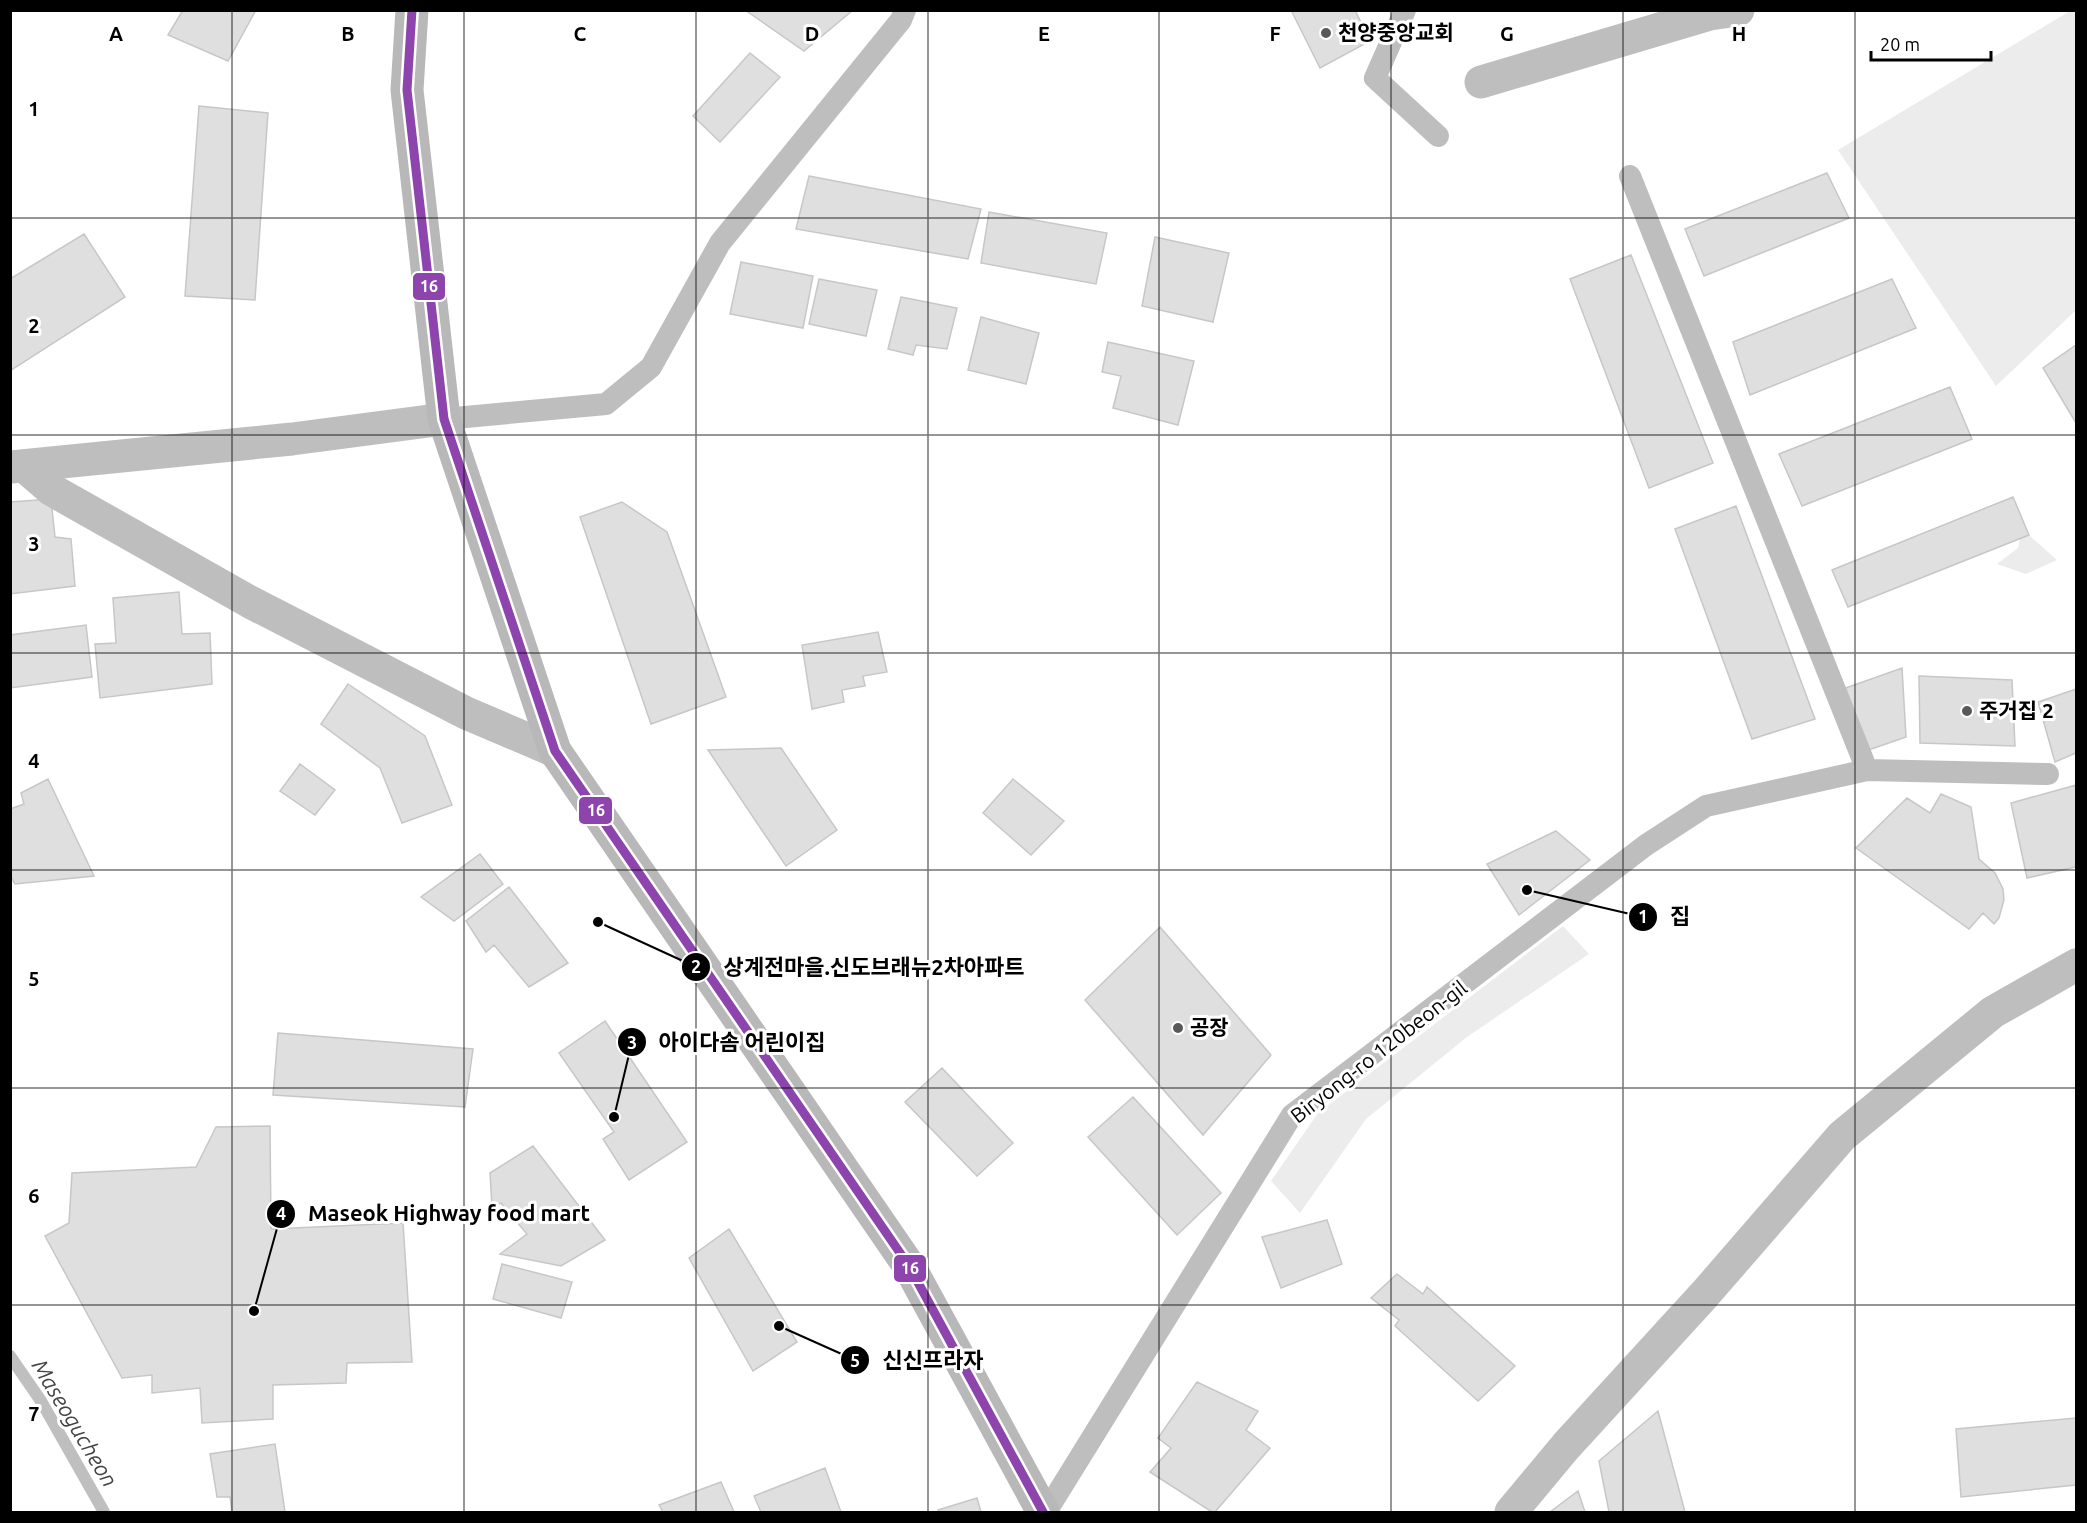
<svg xmlns="http://www.w3.org/2000/svg" width="2087" height="1523" font-family="Ubuntu,'Noto Sans KR',sans-serif">
	<style>
		.green { fill: #ececec }
		.lines { fill: none; stroke-linecap: round; stroke-linejoin: round }
		.stream { stroke: #bfbfbf; stroke-width: 12 }
		.building { fill: #dfdfdf; stroke: #c7c7c7; stroke-width: 1.5 }
		.service { stroke: #bebebe; stroke-width: 22 }
		.minor { stroke: #bebebe; stroke-width: 33 }
		.secondary { stroke: #b8b8b8; stroke-width: 33 }
		.bus-1-casing { stroke: #fff; stroke-width: 14 }
		.bus-1 { stroke: #8e44ad; stroke-width: 9 }
		.grid { fill: none; stroke: #000; stroke-width: 1.5; stroke-opacity: 0.55 }
		.poi-dot { fill: #595959; stroke: #fff; stroke-width: 2 }
		.labels { text-anchor: middle; stroke-width: 6; stroke-linejoin: round; paint-order: stroke }
		.poi-label { font-size: 21px; font-weight: bold; fill: #000; stroke: #fff; text-anchor: start }
		.street-label { font-size: 21px; fill: #000; stroke: #fff }
		.water-label { font-size: 22px; font-style: italic; fill: #444; stroke: #fff }
		.grid-label { font-size: 20px; text-anchor: middle; font-weight: bold; fill: #000; stroke: #fff; stroke-width: 6; stroke-linejoin: round; paint-order: stroke }
		.leader { fill: none; stroke: #000; stroke-width: 2 }
		.callout-dot { fill: #000; stroke: #fff; stroke-width: 2 }
		.mark-label { font-size: 18px; text-anchor: middle; font-weight: bold; fill: #fff }
		.callout-label { font-size: 22px; text-anchor: middle; font-weight: bold; fill: #000; stroke: #fff; stroke-width: 6; stroke-linejoin: round; paint-order: stroke }
		.line-badge { stroke: #fff; stroke-width: 2 }
		.badge-label { font-size: 16px; text-anchor: middle; font-weight: bold; fill: #fff }
	</style>
	<rect width="100%" height="100%" fill="#fff"/>
	<path class="green" d="M2070 11H2074L2076 13V310L1996 386 1838 150Z
		M2029 535 2057 560 2026 574 1997 564 2018 548 2020 538Z
		M1563 926 1589 954 1467 1037 1366 1119 1300 1213 1271 1181 1318 1113Z"/>
	<g class="lines">
		<path class="stream" d="M10 1356 41 1401 104 1512"/>
	</g>
	<path class="building" d="M183 10H256L228 61 168 35Z
		M745 10H853L804 51Z
		M1291 10H1355L1370 41 1320 68Z
		M750 53 780 77 720 142 693 116Z
		M199 106 268 113 255 300 185 296Z
		M1827 173 1849 218 1704 276 1685 229Z
		M809 176 981 209 968 259 796 229Z
		M989 212 1107 233 1096 284 981 263Z
		M84 234 125 297 10 371V279Z
		M1155 237 1229 253 1213 322 1142 306Z
		M1631 255 1713 463 1649 488 1570 279Z
		M741 262 813 276 803 328 730 314Z
		M819 279 877 290 866 336 809 324Z
		M1892 279 1916 328 1750 395 1733 342Z
		M901 297 957 308 947 349 916 345 913 355 888 349Z
		M981 317 1039 333 1026 384 968 370Z
		M1108 342 1194 361 1178 425 1113 408 1121 376 1102 372Z
		M2076 345V423L2043 368Z
		M1950 387 1972 439 1802 506 1779 454Z
		M2013 497 2029 535 1848 607 1832 570Z
		M51 499 55 537 71 539 75 586 10 594V502Z
		M622 502 667 532 726 697 651 724 580 517Z
		M1736 506 1815 719 1752 739 1675 529Z
		M179 592 182 634 210 633 212 684 100 698 95 644 116 643 113 598Z
		M86 625 92 677 10 688V635Z
		M878 632 887 672 863 676 865 686 842 690 844 702 812 709 802 645Z
		M1902 668 1906 737 1860 753 1840 690Z
		M1919 676 2012 680 2015 746 1920 743Z
		M348 684 425 736 452 805 402 823 380 768 321 724Z
		M2076 689V753L2055 762 2038 702Z
		M781 748 837 830 786 866 708 750Z
		M300 764 335 790 315 815 280 791Z
		M48 779 94 876 15 884 10 875V809L24 804 21 793Z
		M1013 779 1064 821 1031 855 983 813Z
		M2076 785V867L2027 878 2011 803Z
		M1941 794 1971 807 1979 859 1995 873 2003 889 2004 900 1999 918 1994 924 1983 913 1969 929 1856 848 1907 798 1930 813Z
		M1556 831 1590 860 1519 915 1487 864Z
		M480 854 503 884 454 921 421 897Z
		M509 887 568 963 529 987 494 945 486 952 466 921Z
		M1160 927 1271 1055 1203 1135 1085 1000Z
		M605 1021 687 1142 629 1180 603 1139 614 1132 559 1053Z
		M278 1033 473 1049 465 1107 273 1095Z
		M942 1068 1013 1143 977 1176 905 1102Z
		M1133 1097 1221 1193 1177 1235 1088 1137Z
		M270 1126 271 1229 403 1223 412 1362 347 1363 346 1383 273 1385V1419L202 1423 200 1388 152 1393V1375L122 1378 45 1236 69 1223 72 1173 196 1167 216 1127Z
		M533 1146 605 1240 561 1266 500 1254 527 1234 501 1203 492 1207 490 1173Z
		M1327 1220 1342 1264 1281 1288 1262 1237Z
		M729 1229 797 1342 753 1371 689 1258Z
		M502 1264 572 1282 561 1318 493 1299Z
		M1397 1274 1423 1294 1427 1287 1515 1366 1478 1401 1395 1326 1399 1320 1371 1298Z
		M1197 1382 1258 1411 1246 1430 1270 1448 1215 1512H1212L1150 1472 1171 1448 1158 1438Z
		M1658 1411 1685 1512H1609L1599 1461Z
		M2076 1418V1485L1961 1497 1956 1429Z
		M275 1444 285 1512H232L230 1497H217L210 1454Z
		M825 1468 841 1512H761L754 1496Z
		M721 1482 734 1512H663L659 1505Z
		M1578 1491 1585 1512H1550Z
		M977 1498 981 1512H939L938 1510Z"/>
	<g class="lines">
		<path class="service" d="M1405 10 1375 78 1438 136
			M1630 176 1867 770
			M444 419 606 404 651 367 720 243 901 20 905 10
			M1046 1512 1292 1115 1646 845 1706 806 1867 770 2048 774"/>
		<path class="minor" d="M1481 82 1710 14 1738 10
			M24 466 52 490 250 602 466 713 555 751
			M11 467 292 439 444 419
			M1511 1512 1566 1446 1705 1294 1842 1136 1993 1012 2076 965"/>
		<path class="secondary" d="M412 10 407 90 444 419 555 751 909 1266 1043 1512"/>
		<g class="bus-1-casing">
			<path id="bus-1" d="M412 10 407 90 444 419 555 751 909 1266 1043 1512"/>
		</g>
		<use href="#bus-1" class="bus-1"/>
	</g>
	<path class="grid" d="M232 10V1512M464 10V1512M696 10V1512M928 10V1512M1159 10V1512M1391 10V1512M1623 10V1512M1855 10V1512M10 218H2076M10 435H2076M10 653H2076M10 870H2076M10 1088H2076M10 1305H2076"/>
	<g class="poi-dot">
		<circle cx="1326" cy="33" r="6"/>
		<circle cx="1967" cy="711" r="6"/>
		<circle cx="1178" cy="1028" r="6"/>
	</g>
	<g class="labels">
		<g class="poi-label">
			<text x="1338" y="40">천양중앙교회</text>
			<text x="1979" y="718">주거집 2</text>
			<text x="1190" y="1035">공장</text>
		</g>
		<g class="street-label">
			<text transform="translate(1379 1052) rotate(-38)" y="7">Biryong-ro 120beon-gil</text>
		</g>
		<g class="water-label">
			<text transform="translate(75 1423) rotate(59)" y="8">Maseogucheon</text>
		</g>
	</g>
	<g class="grid-label">
		<text x="116" y="41">A</text>
		<text x="348" y="41">B</text>
		<text x="580" y="41">C</text>
		<text x="812" y="41">D</text>
		<text x="1044" y="41">E</text>
		<text x="1275" y="41">F</text>
		<text x="1507" y="41">G</text>
		<text x="1739" y="41">H</text>
		<text x="34" y="116">1</text>
		<text x="34" y="333">2</text>
		<text x="34" y="551">3</text>
		<text x="34" y="768">4</text>
		<text x="34" y="986">5</text>
		<text x="34" y="1203">6</text>
		<text x="34" y="1421">7</text>
	</g>
	<path class="leader" d="M1527 890L1643 917M598 922L696 967M614 1117L632 1042M254 1311L281 1214M779 1326L855 1360"/>
	<g class="callout-dot">
		<circle cx="1527" cy="890" r="6"/>
		<circle cx="598" cy="922" r="6"/>
		<circle cx="614" cy="1117" r="6"/>
		<circle cx="254" cy="1311" r="6"/>
		<circle cx="779" cy="1326" r="6"/>
		<circle cx="1643" cy="917" r="15"/>
		<circle cx="696" cy="967" r="15"/>
		<circle cx="632" cy="1042" r="15"/>
		<circle cx="281" cy="1214" r="15"/>
		<circle cx="855" cy="1360" r="15"/>
	</g>
	<g class="mark-label">
		<text x="1643" y="923">1</text>
		<text x="696" y="973">2</text>
		<text x="632" y="1049">3</text>
		<text x="281" y="1220">4</text>
		<text x="855" y="1367">5</text>
	</g>
	<g class="callout-label">
		<text x="1680" y="924">집</text>
		<text x="874" y="975">상계전마을.신도브래뉴2차아파트</text>
		<text x="742" y="1050">아이다솜 어린이집</text>
		<text x="449" y="1221">Maseok Highway food mart</text>
		<text x="933" y="1368">신신프라자</text>
	</g>
	<g class="line-badge">
		<rect x="412" y="272" width="34" height="29" rx="6" fill="#8e44ad"/>
		<rect x="578" y="796" width="35" height="29" rx="6" fill="#8e44ad"/>
		<rect x="893" y="1254" width="34" height="29" rx="6" fill="#8e44ad"/>
	</g>
	<g class="badge-label">
		<text x="429" y="292">16</text>
		<text x="596" y="816">16</text>
		<text x="910" y="1274">16</text>
	</g>
	<rect width="2087" height="1523" fill="none" stroke="#000000" stroke-width="24"/>
	<path d="M1871 51v9h120v-9" fill="none" stroke="#000000" stroke-width="3"/>
	<text x="1880" y="51" font-size="18" fill="#000000" stroke="#ffffff" stroke-width="4.5" paint-order="stroke">20 m</text>
</svg>
